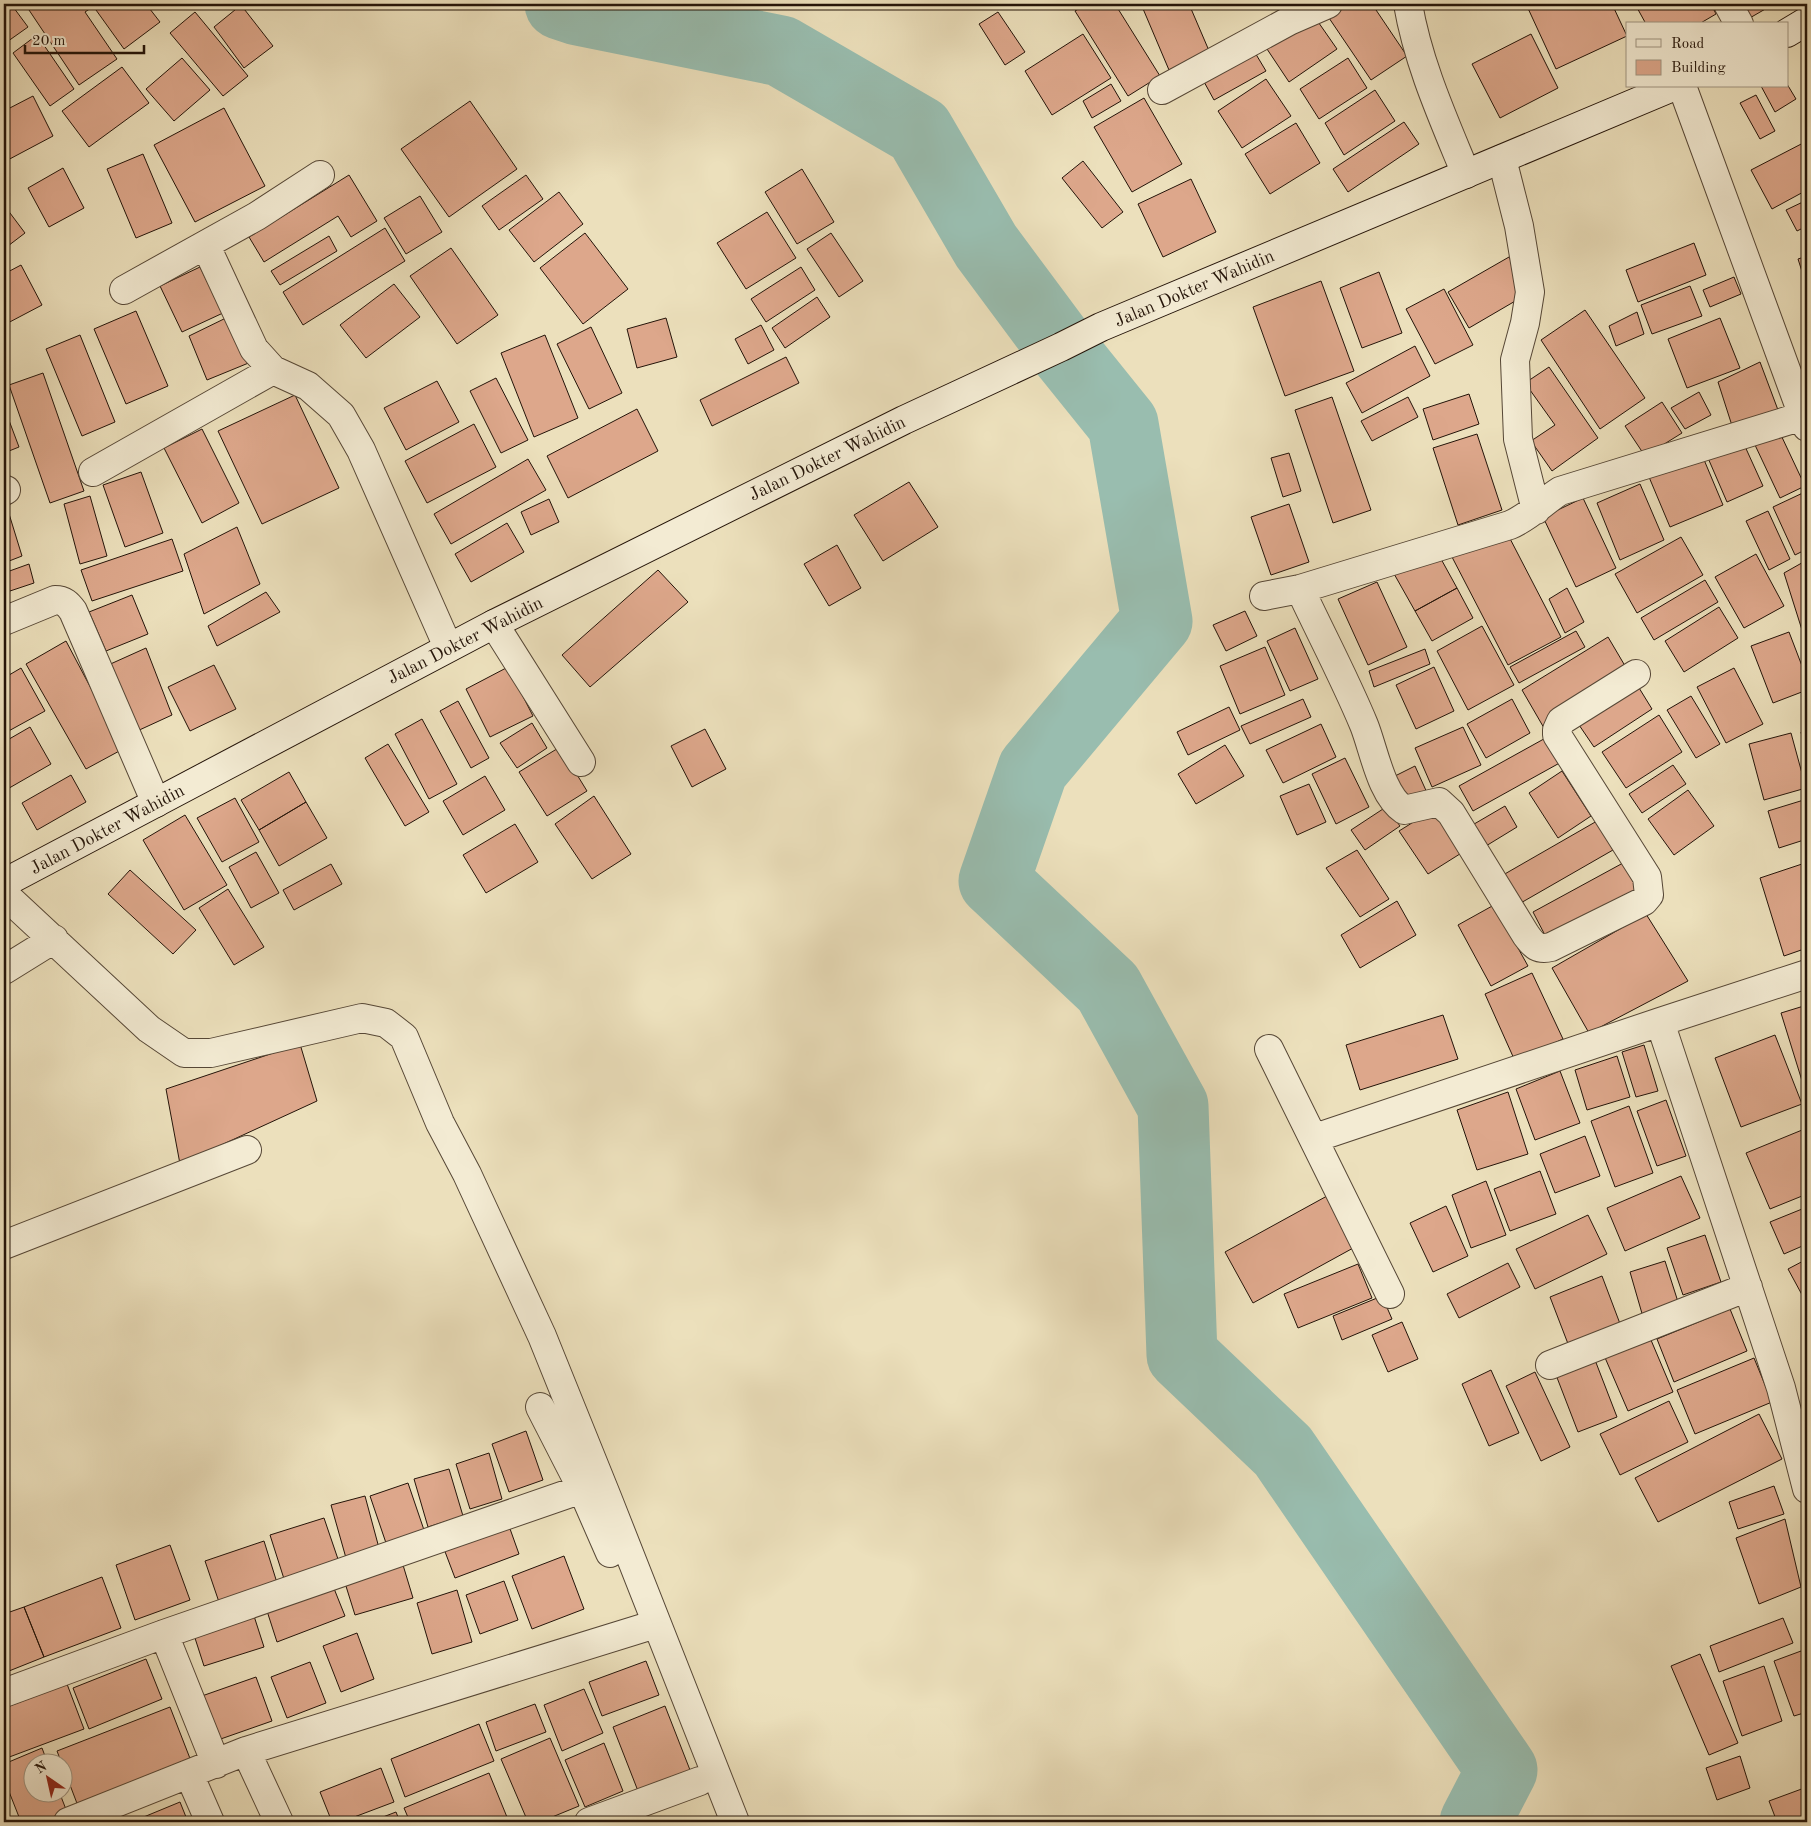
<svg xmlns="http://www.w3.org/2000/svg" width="1811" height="1826" font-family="'Old Standard TT',serif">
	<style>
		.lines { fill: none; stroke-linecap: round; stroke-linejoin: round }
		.river { stroke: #99bdaf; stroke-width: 71 }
		.building { fill: #dda78b; stroke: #241409 }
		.street-casing { stroke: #564736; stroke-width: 30 }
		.secondary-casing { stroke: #241409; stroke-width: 30 }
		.street { stroke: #f3ebd3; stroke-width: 28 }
		.secondary { stroke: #f3ebd3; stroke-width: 28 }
		.labels { text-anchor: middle; stroke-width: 4; stroke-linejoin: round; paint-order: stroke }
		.street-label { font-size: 18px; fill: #241409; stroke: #f3ebd3 }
	</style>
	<rect width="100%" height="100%" fill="#ece0bc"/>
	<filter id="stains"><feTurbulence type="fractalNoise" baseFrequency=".004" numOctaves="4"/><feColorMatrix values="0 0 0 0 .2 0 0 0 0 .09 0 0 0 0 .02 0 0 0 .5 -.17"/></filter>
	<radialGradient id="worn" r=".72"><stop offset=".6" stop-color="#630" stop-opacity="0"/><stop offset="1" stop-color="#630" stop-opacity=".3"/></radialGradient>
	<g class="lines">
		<path class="river" d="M560 4 578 10 781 51 919 131 986 246 1061 347 1123 424 1157 621 1033 769 994 881 1108 988 1173 1106 1182 1355 1283 1451 1502 1770 1475 1822"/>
	</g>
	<path class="building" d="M4 4H11L28 27 4 44Z
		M25 4H97L85 12 117 59 79 85Z
		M104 4H146L160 22 124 49 96 10Z
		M1087 4H1115L1160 76 1128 96 1075 11Z
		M1141 4H1189L1210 53 1169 70Z
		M1349 4H1372L1407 56 1371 80 1329 18Z
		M1526 4H1612L1627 36 1556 69Z
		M1635 4H1711L1716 14 1699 24H1646Z
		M1739 4H1774L1748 19Z
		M241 5 273 46 244 68 214 27Z
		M195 12 248 76 223 96 170 33Z
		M998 12 1025 52 1005 65 979 24Z
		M1314 16 1337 49 1289 82 1267 49Z
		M1083 34 1111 78 1052 115 1025 71Z
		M1531 34 1558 88 1500 118 1472 64Z
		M37 35 74 89 50 106 13 53Z
		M1254 51 1266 71 1214 100 1203 80Z
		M182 58 210 90 174 121 146 89Z
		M1348 58 1367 88 1319 119 1300 89Z
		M122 67 149 103 89 147 62 111Z
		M1266 79 1291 116 1242 148 1218 111Z
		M1111 84 1121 101 1092 118 1083 101Z
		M1787 84 1796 99 1775 112 1761 86H1787Z
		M1375 90 1395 121 1344 155 1325 123Z
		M1756 95 1775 131 1760 139 1740 103Z
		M33 96 53 136 4 162V111Z
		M1144 98 1182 164 1132 192 1094 127Z
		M470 101 517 169 449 217 401 149Z
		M224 108 265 186 195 222 154 145Z
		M1404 122 1419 144 1348 192 1333 169Z
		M1296 123 1320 163 1270 194 1245 154Z
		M1807 141V190L1772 209 1751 170Z
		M143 154 172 223 136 238 107 169Z
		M1083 161 1123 212 1102 228 1062 178Z
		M63 168 84 208 49 227 28 188Z
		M802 169 834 222 797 244 765 192Z
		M349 175 377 221 351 237 338 216 264 262 249 237Z
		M526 175 543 199 499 230 482 206Z
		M1191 179 1216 232 1163 257 1138 204Z
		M559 192 583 224 534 262 509 230Z
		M420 196 442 232 406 254 384 218Z
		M1807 200V226L1797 231 1786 210Z
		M4 205 25 233 4 249Z
		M767 212 796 258 746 289 717 243Z
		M385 228 405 261 303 325 283 292Z
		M585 233 628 289 583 324 540 268Z
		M831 233 863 281 839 297 807 249Z
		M329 236 337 251 280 285 271 271Z
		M1694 243 1706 275 1638 302 1626 270Z
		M451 248 498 315 457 344 410 276Z
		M1807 256V283L1806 284 1798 259Z
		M1509 257 1529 293 1469 328 1448 292Z
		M21 265 42 305 4 325V274Z
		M200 267 223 313 182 332 160 286Z
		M801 267 815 290 766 322 751 299Z
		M1379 272 1402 333 1362 348 1340 288Z
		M1734 277 1741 294 1710 307 1703 290Z
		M1321 281 1354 371 1285 396 1253 307Z
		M394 284 420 317 366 358 340 325Z
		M1690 286 1702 316 1652 334 1641 305Z
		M1444 289 1473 345 1435 364 1406 309Z
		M817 297 830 317 785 348 772 328Z
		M1585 310 1645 398 1600 429 1541 340Z
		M136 311 168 386 126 404 94 329Z
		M1637 312 1644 334 1616 346 1609 326Z
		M230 316 251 362 207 380 189 336Z
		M666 318 677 357 637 368 627 329Z
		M1720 318 1740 368 1687 388 1668 339Z
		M761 325 774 350 748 364 735 339Z
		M591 327 622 393 589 409 557 344Z
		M80 335 115 422 82 436 46 349Z
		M545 335 578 418 534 437 501 353Z
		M1415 346 1430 376 1362 413 1346 383Z
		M786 357 799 383 712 426 700 400Z
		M1760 362 1781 418 1735 435 1718 382Z
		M1549 367 1598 438 1552 471 1531 441 1555 425 1525 383Z
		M43 373 84 491 50 503 9 385Z
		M496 378 528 440 501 453 470 391Z
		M437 381 459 422 406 450 384 408Z
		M1699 392 1711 415 1685 429 1671 408Z
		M1469 394 1479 424 1433 440 1423 409Z
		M295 395 339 488 262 524 218 431Z
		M1332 397 1371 510 1333 523 1295 410Z
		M1408 397 1418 417 1372 441 1361 421Z
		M1662 402 1682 433 1645 456 1625 426Z
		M4 407 19 447 4 453Z
		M637 409 658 451 568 498 547 456Z
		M474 424 496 467 427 503 405 461Z
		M202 429 239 503 202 523 164 448Z
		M1780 433 1805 486 1780 498 1755 445Z
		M1477 434 1502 510 1458 525 1433 448Z
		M1743 442 1763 486 1727 502 1708 458Z
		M1289 453 1301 491 1283 497 1271 458Z
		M1702 455 1723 505 1670 527 1649 477Z
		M528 459 546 490 451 544 434 514Z
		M141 472 163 533 125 547 103 485Z
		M909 482 938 527 883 561 854 515Z
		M1640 484 1664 540 1620 560 1597 503Z
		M1807 491V549L1795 555 1773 507Z
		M90 496 107 556 80 564 64 504Z
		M1583 498 1616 568 1576 587 1543 517Z
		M549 499 559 522 531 535 521 512Z
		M6 504 22 556 4 563V505Z
		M1289 504 1309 562 1271 575 1251 517Z
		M1768 511 1790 559 1769 570 1746 521Z
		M507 523 524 552 471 582 455 554Z
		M237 527 260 584 204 614 184 554Z
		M1505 529 1561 637 1508 665 1452 557Z
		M1681 537 1703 575 1637 613 1615 574Z
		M172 539 183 571 92 601 81 570Z
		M837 545 861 588 829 606 804 564Z
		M1435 548 1457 588 1415 611 1393 572Z
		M1756 554 1784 606 1744 628 1715 577Z
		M1807 560V627L1802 630 1784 573Z
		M29 564 34 583 4 593V573Z
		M658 570 688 602 590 687 562 655Z
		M1705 580 1718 602 1654 640 1641 618Z
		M1377 582 1407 647 1368 665 1338 599Z
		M1457 588 1473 618 1432 641 1415 611Z
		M1567 588 1584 622 1565 633 1549 599Z
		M266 592 280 612 217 646 208 626Z
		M132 595 148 634 106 651 89 612Z
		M1719 607 1738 638 1684 672 1665 641Z
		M1245 611 1257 636 1226 651 1213 625Z
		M1482 626 1514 685 1468 710 1437 651Z
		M1295 628 1318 679 1290 691 1267 641Z
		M1576 631 1585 647 1519 683 1510 667Z
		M1789 632 1807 679V690L1773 703 1751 646Z
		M1608 637 1631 676 1544 728 1522 690Z
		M66 641 123 749 86 769 26 664Z
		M1265 647 1285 695 1240 714 1220 666Z
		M146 648 172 715 135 732 106 666Z
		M1425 649 1430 664 1374 687 1369 671Z
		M214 665 236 709 190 731 168 687Z
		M508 667 533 716 490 737 466 689Z
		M1434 667 1454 711 1416 729 1396 685Z
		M21 668 45 711 5 733 4 678Z
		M1734 668 1763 724 1726 743 1697 687Z
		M1636 683 1652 709 1594 747 1577 722Z
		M1691 696 1720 744 1696 758 1667 710Z
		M1303 699 1311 717 1250 744 1241 726Z
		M1512 699 1530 733 1486 758 1467 724Z
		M458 701 489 758 471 768 440 711Z
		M1229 707 1240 730 1188 755 1177 732Z
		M1659 715 1682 752 1626 788 1602 752Z
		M422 719 457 784 429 799 395 734Z
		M532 723 547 748 517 768 500 743Z
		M1321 724 1336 757 1283 783 1266 750Z
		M30 727 51 764 4 791V742Z
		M1463 727 1481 765 1432 787 1415 748Z
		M705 729 726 769 692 787 671 746Z
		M1807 731V760L1801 732Z
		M1791 733 1806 788 1764 800 1749 744Z
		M1551 735 1565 760 1473 811 1459 786Z
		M388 744 429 812 405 826 365 758Z
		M1225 745 1244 776 1196 804 1178 774Z
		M560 747 587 791 547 816 519 772Z
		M1345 758 1369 807 1336 824 1312 774Z
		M1673 765 1686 784 1642 813 1629 794Z
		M1415 766 1428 795 1408 804 1395 776Z
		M1562 771 1591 816 1558 838 1529 793Z
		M289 772 306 802 259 830 241 800Z
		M71 775 86 802 37 830 22 803Z
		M485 776 505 810 463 835 443 801Z
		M1309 784 1326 822 1297 835 1280 796Z
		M1688 790 1714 826 1674 855 1648 819Z
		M594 796 631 854 592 879 555 824Z
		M235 798 259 842 222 862 197 818Z
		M1807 799V839L1779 848 1768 811Z
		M306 802 327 838 279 866 259 830Z
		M1505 806 1517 827 1481 849 1469 827Z
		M1386 807 1400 826 1365 850 1351 830Z
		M1436 808 1463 852 1428 874 1399 831Z
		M185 815 227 885 184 910 143 840Z
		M1597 821 1613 850 1519 904 1503 875Z
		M515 824 538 862 486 893 463 855Z
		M1357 850 1389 899 1360 917 1326 868Z
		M256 852 279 893 251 908 229 867Z
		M1623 863 1637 889 1547 939 1533 912Z
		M331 864 342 884 294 910 283 890Z
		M1802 864 1807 882V948L1784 956 1760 878Z
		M130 870 196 930 173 954 108 894Z
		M228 889 264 947 234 965 199 908Z
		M1397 901 1416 935 1360 968 1341 935Z
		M1494 905 1528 966 1491 986 1458 925Z
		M1646 914 1688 981 1589 1033 1552 968Z
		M1532 973 1563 1039 1515 1061 1485 994Z
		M1807 1005V1083L1803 1084 1781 1013Z
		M1443 1015 1458 1059 1360 1090 1346 1045Z
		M1775 1035 1802 1104 1741 1127 1715 1058Z
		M300 1044 317 1101 180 1164 166 1089Z
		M1644 1045 1658 1091 1636 1097 1622 1052Z
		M1617 1056 1630 1097 1587 1110 1575 1070Z
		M1560 1071 1580 1123 1535 1140 1516 1089Z
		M1508 1092 1528 1154 1477 1170 1457 1110Z
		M1666 1100 1686 1156 1657 1166 1637 1111Z
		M1629 1106 1653 1173 1615 1187 1591 1121Z
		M1807 1128V1194L1770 1209 1746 1153Z
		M1585 1136 1600 1176 1555 1193 1540 1154Z
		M1540 1171 1556 1214 1510 1231 1494 1189Z
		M1681 1176 1700 1218 1625 1251 1607 1208Z
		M1486 1181 1506 1235 1471 1248 1452 1195Z
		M1327 1196 1355 1247 1253 1303 1225 1252Z
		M1446 1206 1468 1256 1433 1272 1410 1223Z
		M1807 1207V1244L1784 1254 1770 1222Z
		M1588 1215 1607 1254 1535 1289 1516 1249Z
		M1705 1235 1721 1282 1683 1295 1667 1248Z
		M1807 1259V1304L1788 1269Z
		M1665 1261 1679 1305 1643 1317 1630 1272Z
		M1508 1263 1520 1287 1459 1318 1447 1294Z
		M1358 1264 1372 1298 1298 1328 1284 1294Z
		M1602 1276 1622 1329 1570 1349 1550 1297Z
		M1382 1296 1392 1319 1342 1340 1333 1316Z
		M1730 1309 1747 1351 1674 1382 1657 1339Z
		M1402 1322 1418 1359 1388 1372 1372 1335Z
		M1648 1333 1673 1392 1628 1411 1603 1353Z
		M1754 1358 1772 1402 1695 1434 1677 1390Z
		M1595 1360 1617 1417 1578 1432 1556 1375Z
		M1491 1370 1519 1433 1489 1446 1462 1384Z
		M1535 1372 1570 1447 1541 1461 1506 1386Z
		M1669 1401 1688 1442 1620 1475 1600 1434Z
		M1759 1414 1782 1459 1658 1522 1635 1478Z
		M526 1431 543 1480 509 1492 492 1444Z
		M489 1453 502 1499 470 1509 456 1464Z
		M449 1469 463 1516 428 1527 414 1479Z
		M408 1483 424 1530 386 1543 370 1496Z
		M1774 1486 1784 1514 1738 1529 1729 1502Z
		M365 1496 379 1548 346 1558 331 1505Z
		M324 1518 340 1565 285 1582 270 1535Z
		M1785 1519 1801 1587 1759 1604 1736 1538Z
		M509 1526 519 1554 455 1578 444 1549Z
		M264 1541 278 1586 220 1605 205 1561Z
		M170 1545 190 1600 135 1620 116 1565Z
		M564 1556 584 1609 532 1629 512 1576Z
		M403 1565 413 1598 355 1615 345 1583Z
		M102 1577 121 1628 44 1657 24 1607Z
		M504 1581 518 1620 480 1634 466 1595Z
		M333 1586 345 1616 277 1642 267 1611Z
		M457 1590 472 1642 432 1654 417 1603Z
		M24 1607 44 1657 4 1673V1614Z
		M254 1616 264 1647 204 1666 194 1635Z
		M1783 1618 1793 1643 1719 1672 1710 1646Z
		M357 1633 374 1679 341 1692 323 1646Z
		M1801 1651 1807 1669V1712L1794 1716 1774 1661Z
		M1700 1654 1738 1743 1709 1755 1671 1666Z
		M146 1659 162 1699 89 1729 73 1688Z
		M646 1661 659 1695 602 1716 589 1682Z
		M310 1662 326 1703 287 1718 271 1677Z
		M1764 1666 1782 1721 1742 1736 1723 1681Z
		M256 1677 272 1721 215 1741 199 1697Z
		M67 1684 84 1729 4 1759V1708Z
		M584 1689 603 1733 562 1751 544 1705Z
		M535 1704 546 1732 496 1751 486 1722Z
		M665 1706 690 1770 638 1791 613 1727Z
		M170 1707 191 1761 78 1806 57 1751Z
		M479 1724 494 1761 405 1797 391 1759Z
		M550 1738 579 1806 540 1822H528L501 1759Z
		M604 1743 623 1791 585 1807 565 1760Z
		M42 1748 48 1764H32V1794H60L67 1812 40 1822H21L4 1779V1764Z
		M1740 1756 1750 1788 1717 1800 1706 1768Z
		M381 1768 394 1802 341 1822H332L320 1792Z
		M489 1773 509 1822H410L404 1808Z
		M1807 1787V1822H1777L1769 1801Z
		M180 1802 188 1822 134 1821Z
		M396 1812 400 1822H370Z
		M646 1816 648 1822H628Z"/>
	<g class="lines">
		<g class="street-casing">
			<path id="street" d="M1408 4C1418 63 1443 118 1466 174
				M1728 4 1739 24
				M1682 86 1807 427
				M1162 90 1289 21 1328 4
				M1502 159 1519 226 1530 292 1525 323 1515 360 1518 439 1536 510
				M206 246 254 349 273 370 308 386 341 415 361 450 448 647
				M124 290 257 216 320 175
				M93 472 273 370
				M4 491 6 490
				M1300 589C1321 634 1345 679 1364 725 1374 750 1381 795 1404 810L1439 802 1451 813 1526 935C1534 946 1538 950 1551 947L1644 901 1649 895 1647 877 1557 735V730L1561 721 1636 674
				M1264 596 1300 589 1510 525C1529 517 1543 502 1560 491L1803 416
				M4 621 55 600C64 600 68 604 73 611L156 803
				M494 624 581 762
				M4 894 149 1029 184 1053H211L362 1018 386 1023 404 1037 440 1123 467 1174 542 1336 607 1497 735 1822
				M4 970 54 939
				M1660 1022 1781 1388 1807 1489
				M1269 1049 1390 1294
				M1315 1138 1660 1022 1807 974
				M4 1245 247 1150
				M1550 1365 1748 1287
				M540 1407 582 1489 610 1553
				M164 1634 216 1764
				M4 1693 164 1634 582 1489
				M246 1751 279 1822
				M189 1774 210 1822
				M68 1822 246 1751 643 1628
				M589 1822 700 1781"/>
		</g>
		<g class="secondary-casing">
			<path id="secondary" d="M1787 33 1807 21
				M4 883 494 624 904 420 1061 347 1101 327 1675 86"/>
		</g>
		<use href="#street" class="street"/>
		<use href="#secondary" class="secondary"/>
	</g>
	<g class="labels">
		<g class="street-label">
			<text transform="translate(1194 288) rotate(-23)" y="6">Jalan Dokter Wahidin</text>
			<text transform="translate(827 458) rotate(-26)" y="6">Jalan Dokter Wahidin</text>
			<text transform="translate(465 640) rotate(-27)" y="6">Jalan Dokter Wahidin</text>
			<text transform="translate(107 829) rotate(-28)" y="6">Jalan Dokter Wahidin</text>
		</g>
	</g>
	<rect width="1811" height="1826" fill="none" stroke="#ece0bc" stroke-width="20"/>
	<rect x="5" y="5" width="1801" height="1816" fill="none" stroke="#241409" stroke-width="2.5"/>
	<rect x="10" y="10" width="1791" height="1806" fill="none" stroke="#241409"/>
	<rect x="1626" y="22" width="162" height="65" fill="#f3ebd3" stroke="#a09582"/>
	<rect x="1636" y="39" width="25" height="8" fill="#f3ebd3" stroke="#a09582"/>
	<text x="1671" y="48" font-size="15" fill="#241409">Road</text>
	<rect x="1636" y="60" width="25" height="15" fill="#dda78b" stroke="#a09582"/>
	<text x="1671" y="72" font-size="15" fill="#241409">Building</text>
	<g transform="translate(48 1778) rotate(326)"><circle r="24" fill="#f3ebd3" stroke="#a09582"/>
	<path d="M0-4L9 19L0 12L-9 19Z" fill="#8f2418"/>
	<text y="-8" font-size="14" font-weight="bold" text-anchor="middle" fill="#241409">N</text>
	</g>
	<path d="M25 45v8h119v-8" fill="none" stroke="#241409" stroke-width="2.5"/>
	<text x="32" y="45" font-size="15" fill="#241409" stroke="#f3ebd3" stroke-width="4" paint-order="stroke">20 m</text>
	<rect width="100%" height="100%" filter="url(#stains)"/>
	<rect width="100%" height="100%" fill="url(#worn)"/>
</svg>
